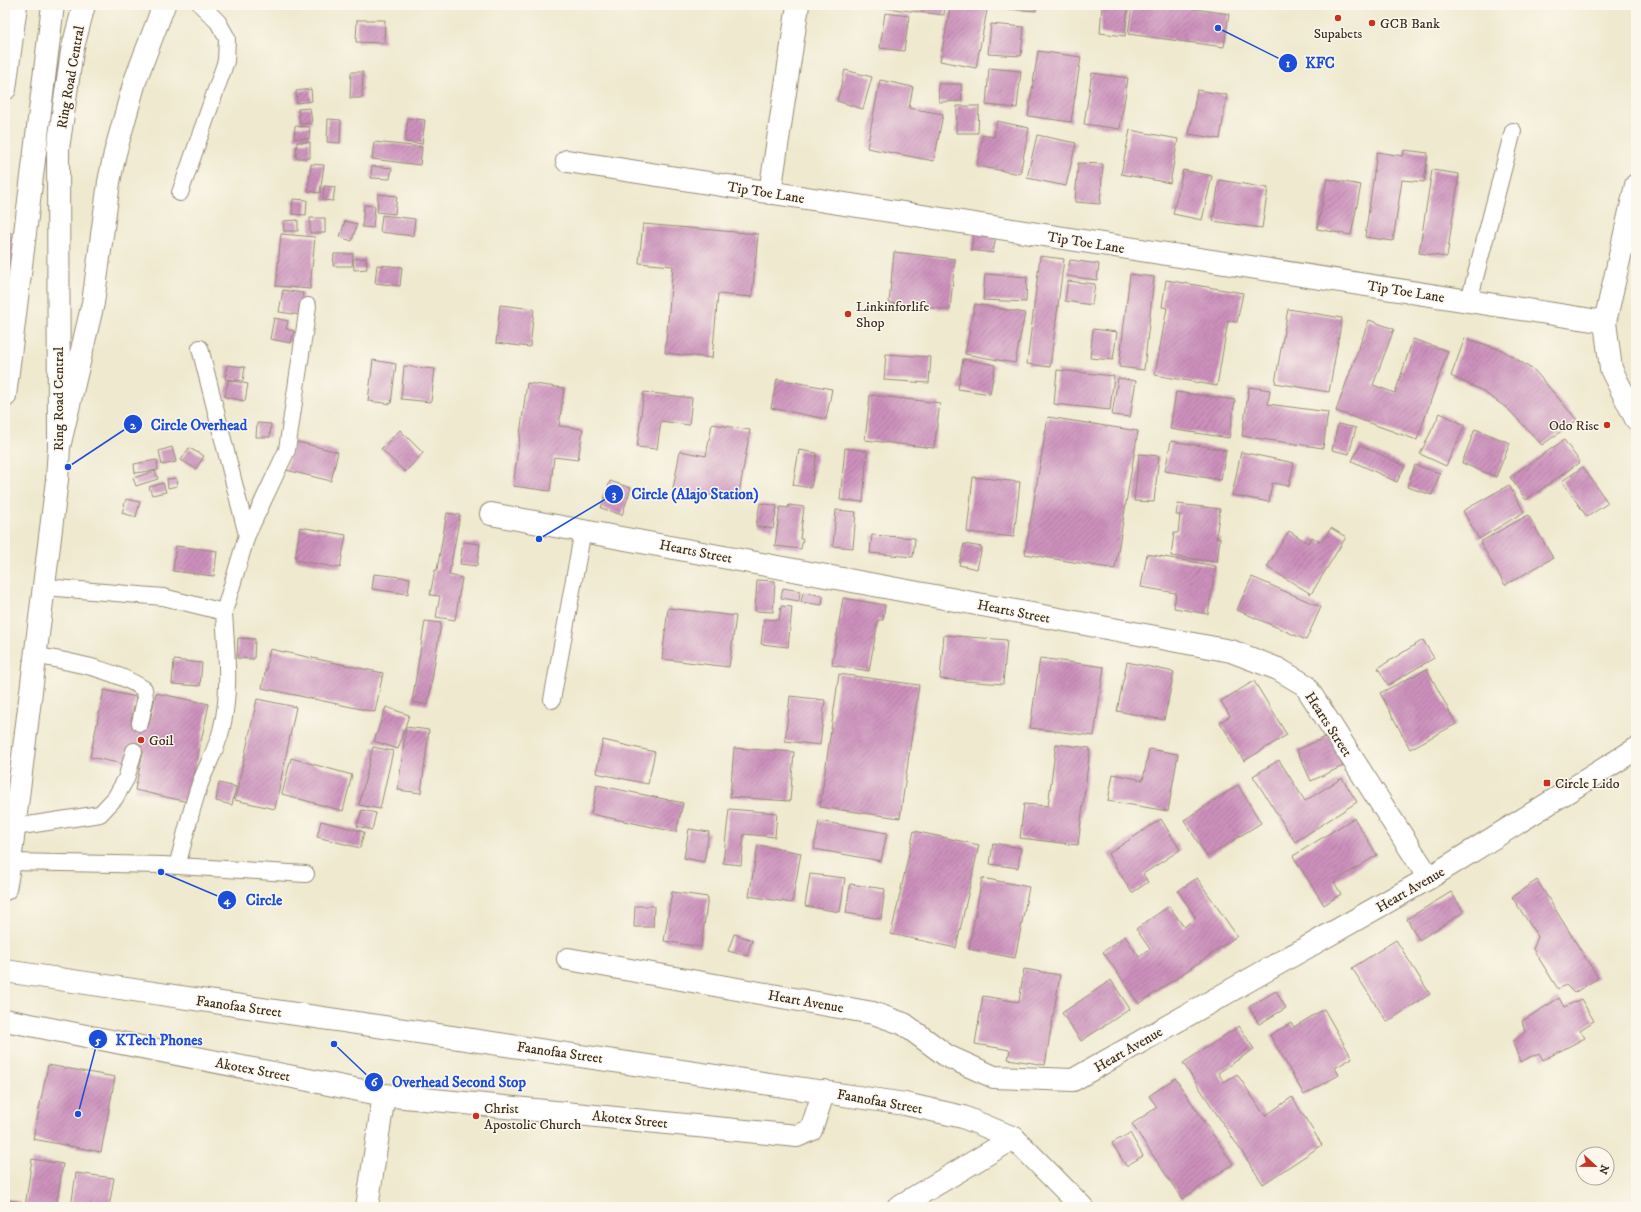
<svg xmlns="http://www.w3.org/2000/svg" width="1641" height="1212" font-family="'IM FELL DW Pica',serif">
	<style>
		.building { fill: url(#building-hatch) }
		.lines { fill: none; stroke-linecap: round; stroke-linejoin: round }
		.lane-casing { stroke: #958a76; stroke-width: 18 }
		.street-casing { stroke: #958a76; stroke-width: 24 }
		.secondary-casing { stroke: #958a76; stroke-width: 24 }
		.primary-casing { stroke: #958a76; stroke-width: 24 }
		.highway-casing { stroke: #958a76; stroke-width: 24 }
		.lane { stroke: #fff; stroke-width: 16 }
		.street { stroke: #fff; stroke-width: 22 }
		.secondary { stroke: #fff; stroke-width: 22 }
		.primary { stroke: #fff; stroke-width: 22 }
		.highway { stroke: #fff; stroke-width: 22 }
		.poi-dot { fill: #c8321e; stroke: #fbf7ec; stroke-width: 1.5 }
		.labels { text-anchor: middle; stroke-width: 3; stroke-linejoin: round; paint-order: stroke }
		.poi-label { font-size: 14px; fill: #3b2a1e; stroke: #fbf7ec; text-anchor: start }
		.street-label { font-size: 14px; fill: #3b2a1e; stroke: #fbf7ec }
		.leader { fill: none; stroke: #1d4ed8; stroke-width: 1.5 }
		.callout-dot { fill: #1d4ed8; stroke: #fbf7ec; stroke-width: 1.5 }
		.mark-label { font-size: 12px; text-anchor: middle; font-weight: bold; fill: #fff }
		.callout-label { font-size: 15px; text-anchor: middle; font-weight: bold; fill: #1d4ed8; stroke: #fbf7ec; stroke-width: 3; stroke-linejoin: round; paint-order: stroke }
	</style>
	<defs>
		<pattern id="building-hatch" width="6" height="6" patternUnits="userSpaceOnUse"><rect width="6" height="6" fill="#cc90bc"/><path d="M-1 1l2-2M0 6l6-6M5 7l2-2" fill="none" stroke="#a77698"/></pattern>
	</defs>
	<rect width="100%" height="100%" fill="#fbf7ec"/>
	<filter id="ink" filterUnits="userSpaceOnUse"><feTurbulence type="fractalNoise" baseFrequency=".025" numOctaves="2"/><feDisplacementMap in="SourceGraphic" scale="8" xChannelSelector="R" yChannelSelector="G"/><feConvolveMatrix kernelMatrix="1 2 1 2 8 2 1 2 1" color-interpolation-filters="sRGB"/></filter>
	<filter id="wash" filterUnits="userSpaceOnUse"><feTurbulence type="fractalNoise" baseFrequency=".012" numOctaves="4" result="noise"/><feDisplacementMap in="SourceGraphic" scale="16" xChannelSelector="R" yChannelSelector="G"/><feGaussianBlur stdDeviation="0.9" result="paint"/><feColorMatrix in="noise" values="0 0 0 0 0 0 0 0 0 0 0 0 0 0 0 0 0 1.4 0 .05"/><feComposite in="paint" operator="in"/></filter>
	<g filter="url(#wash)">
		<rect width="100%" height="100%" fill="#efe9cf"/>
		<g id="blocks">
			<path class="building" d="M886 5H945L944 15 885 8Z
				M951 5H988L976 68 940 61Z
				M996 5H1036V11L996 8Z
				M1102 5H1128L1125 36 1100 33Z
				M1132 5H1167L1229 14 1224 47 1128 34Z
				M885 13 909 16 904 51 880 48Z
				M357 20H385L384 43 356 42Z
				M991 24 1024 27 1021 56 988 54Z
				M1038 51 1081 57 1071 122 1028 116Z
				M989 68 1021 71 1017 108 986 105Z
				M845 70 872 77 863 109 837 101Z
				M351 72H363L362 98H350Z
				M1092 73 1128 78 1120 129 1084 124Z
				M880 80 913 87 909 108 943 114 934 161 867 148Z
				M938 84H961L962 101 939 102Z
				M311 89 312 101 297 103 296 91Z
				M1197 90 1227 95 1220 139 1189 134Z
				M957 106H979L978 133H956Z
				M310 108 312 123 300 124 298 109Z
				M408 118 425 120 422 144 405 142Z
				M328 119 341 120 340 143 327 142Z
				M997 121 1029 128 1020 174 977 166 983 135 994 137Z
				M295 126 310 127 309 139 294 138Z
				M1130 130 1178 139 1170 183 1121 174Z
				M1037 135 1076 143 1066 186 1027 178Z
				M297 142H310V158H296Z
				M374 142 422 147 420 165 372 159Z
				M1404 150 1428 153 1424 182 1402 180 1393 241 1365 237 1377 152 1403 156Z
				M1078 163 1103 164 1100 204 1075 202Z
				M311 164 324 165 320 193 308 191Z
				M372 166 392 168 390 179 371 178Z
				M1183 170 1212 176 1202 220 1173 214Z
				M1432 170 1459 174 1447 257 1419 253Z
				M1327 179 1361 185 1351 235 1317 229Z
				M1219 180 1268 188 1262 228 1213 221Z
				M324 186 335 187 333 201 323 200Z
				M378 194 397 196 395 214 377 212Z
				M293 199 307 200 306 215 292 214Z
				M364 205 375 206 373 228 362 227Z
				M382 215 415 219 413 236 380 232Z
				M310 218H325V233H310Z
				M298 220V231H284L283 221Z
				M345 221 357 224 352 241 340 237Z
				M643 224 758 234 752 297 718 294 712 358 665 353 673 266 639 263Z
				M5 232 27 236 22 266 5 263Z
				M974 232 996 235 993 253 971 250Z
				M281 234 315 237 310 289 276 286Z
				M894 252 955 259 950 310 889 303Z
				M334 254H353L352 266H333Z
				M1040 256 1064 259 1050 367 1027 364Z
				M366 258 367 269 354 270 353 259Z
				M1070 260 1099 264 1097 280 1067 276Z
				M377 265 402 267 400 286 375 283Z
				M985 274 1027 277 1026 302 983 300Z
				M1130 274 1154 277 1144 370 1119 367Z
				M1166 280 1243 293 1237 322 1228 321 1217 386 1155 375 1167 308 1162 307Z
				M1068 281 1095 284 1092 305 1065 301Z
				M283 290 303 293 300 315 279 312Z
				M975 304 1025 313 1015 363 965 354Z
				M500 305 534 309 530 347 496 343Z
				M1288 309 1342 318 1329 392 1275 383Z
				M274 318 288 321 286 329 294 331 291 343 270 339Z
				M1369 320 1394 329 1373 385 1395 393 1413 339 1448 351 1417 440 1336 411Z
				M1093 329 1117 332 1113 360 1090 358Z
				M1465 338 1502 350 1535 371 1577 420 1542 445 1508 409 1481 390 1451 376Z
				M886 354 931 357 929 383 884 380Z
				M963 359 995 365 990 394 958 389Z
				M373 360 396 364 391 404 368 401Z
				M227 365 245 367 243 381 225 379Z
				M404 366 435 369 431 402 401 399Z
				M1057 370 1114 376 1110 410 1054 404Z
				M1118 378 1136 381 1130 417 1112 415Z
				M777 379 832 389 826 419 771 408Z
				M228 380 248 384 245 401 225 397Z
				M527 383 564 388 559 426 583 429 578 460 554 457 550 491 513 486Z
				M1249 387 1270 390 1268 404 1328 412 1323 448 1242 436Z
				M644 392 692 398 689 425 661 421 657 449 637 447Z
				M1176 392 1235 400 1229 438 1170 429Z
				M870 395 940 403 934 448 865 440Z
				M1440 413 1465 425 1446 466 1420 454Z
				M1048 417 1138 431 1115 569 1025 554Z
				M257 423 271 424 270 437H256Z
				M712 424 750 430 738 500 673 489 680 451 706 456Z
				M1338 424 1356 428 1349 454 1332 450Z
				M1475 429 1510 443 1496 477 1462 463Z
				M400 430 423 453 405 472 381 449Z
				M1564 440 1580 462 1526 500 1510 477Z
				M294 441 338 452 331 481 286 470Z
				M1171 441 1226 450 1221 480 1165 471Z
				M1360 445 1405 466 1397 482 1352 461Z
				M172 447 176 462 162 465 159 451Z
				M189 448 204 456 196 469 181 460Z
				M845 448 867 451 863 502 840 500Z
				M799 450 817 453 811 488 793 485Z
				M1241 452 1294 463 1289 486 1272 483 1269 502 1232 495Z
				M1139 454 1159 456 1154 502 1134 501Z
				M157 460 158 470 135 473 134 464Z
				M1415 465 1440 473 1432 495 1407 487Z
				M1583 467 1608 503 1587 517 1562 481Z
				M155 471 158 479 136 486 133 478Z
				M973 477 1020 482 1014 537 967 532Z
				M176 478 177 486 168 488 167 479Z
				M610 481 631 488 622 515 601 508Z
				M163 483 166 492 152 495 149 487Z
				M1509 485 1524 512 1479 539 1463 511Z
				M126 499 140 502 136 517 122 513Z
				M760 503 777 506 773 529 756 526Z
				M1178 504 1220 509 1216 538H1220L1217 562 1171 556 1174 533H1178L1180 515H1176Z
				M789 505 804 507 800 539H803L801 549 775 546 780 507 788 508Z
				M836 510 856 512 853 548 833 546Z
				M447 513 460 515 449 575 462 578 455 620 436 617 440 596 430 595 435 570H437Z
				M1528 515 1553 558 1505 585 1480 542Z
				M300 527 346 535 340 568 295 560Z
				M1331 528 1346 537 1311 594 1267 567 1289 531 1308 543 1312 537 1321 543Z
				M872 535 915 538 913 557 870 553Z
				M463 542 480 544 477 566 460 564Z
				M964 544 982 547 977 569 959 565Z
				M176 546 217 551 214 576 173 571Z
				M1147 554 1216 566 1208 614 1174 608 1176 593 1141 587Z
				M374 574 410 578 408 594 372 589Z
				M1252 577 1321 607 1306 640 1237 610Z
				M757 580 775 581 773 612 755 611Z
				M783 588 800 591 799 601 781 598Z
				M803 592 823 596 822 605 801 602Z
				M843 598 885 605 883 620H878L869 671 832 665Z
				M781 606 792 607 788 647 761 644 764 619 779 620Z
				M668 608 736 616 729 667 662 659Z
				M425 621 441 623 428 705 412 702Z
				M944 635 1007 640 1003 684 940 679Z
				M238 638 255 639 254 659 237 658Z
				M1423 640 1434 658 1388 685 1378 668Z
				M270 649 383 673 375 712 262 688Z
				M1040 658 1104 667 1094 736 1030 728Z
				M174 660 202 663 200 686 172 684Z
				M1127 662 1174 672 1164 720 1117 711Z
				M1427 669 1456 724 1410 749 1380 693Z
				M839 674 919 685 900 818 820 807Z
				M1254 681 1287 735 1244 761 1220 722 1230 716 1221 701Z
				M104 690 136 697 131 721 149 725 156 693 209 704 188 802 135 790 143 752 134 751 123 764 90 757Z
				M790 696 825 700 820 745 785 741Z
				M257 699 296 707 275 809 235 800Z
				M386 707 409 715 398 749 374 741Z
				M406 727 429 730 421 793 398 790Z
				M1330 735 1343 766 1311 781 1297 750Z
				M603 740 655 752 648 784 596 773Z
				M1056 744 1090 748 1078 845 1020 838 1024 804 1048 806Z
				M373 747 393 751 380 809 359 805Z
				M734 748 794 752 790 801 730 797Z
				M1149 749 1178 754 1168 811 1108 801 1113 774 1143 780Z
				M291 758 352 775 343 811 282 794Z
				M1279 760 1305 801 1342 778 1357 802 1295 842 1253 776Z
				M219 783 236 787 232 805 216 801Z
				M597 785 683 803 676 832 591 814Z
				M1238 785 1261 823 1207 857 1184 820Z
				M729 809 777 813 775 837 744 834 741 865 723 863Z
				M362 810 376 813 372 830 357 826Z
				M1354 818 1377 855 1334 882 1341 894 1324 905 1293 856Z
				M1161 819 1180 850 1143 874 1148 882 1132 893 1108 854Z
				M321 821 364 832 360 848 317 837Z
				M819 821 887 833 881 861 814 849Z
				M689 829 709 832 704 862 684 858Z
				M914 831 979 845 956 948 891 934Z
				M993 843 1021 848 1018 868 990 864Z
				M758 845 801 853 792 903 749 896Z
				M810 874 845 878 840 912 805 906Z
				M982 878 1029 887 1015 958 969 949Z
				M1197 878 1237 936 1139 1004 1103 952 1125 936 1139 957 1150 949 1136 929 1169 906 1184 927 1196 918 1178 891Z
				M1537 880 1598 978 1574 993 1566 985 1558 989 1533 949 1538 937 1512 897Z
				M850 884 885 889 881 919 846 913Z
				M672 892 708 897 701 947 664 941Z
				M1451 892 1464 912 1419 940 1407 919Z
				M635 906H654L653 927H634Z
				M734 934 752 940 747 956 728 951Z
				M1396 940 1430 994 1387 1022 1352 968Z
				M1024 969 1060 975 1045 1065 1008 1059 1010 1050 975 1044 983 996 1019 1002Z
				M1111 980 1130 1009 1081 1041 1062 1013Z
				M1276 991 1286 1008 1259 1024 1249 1007Z
				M1559 998 1564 1007 1581 999 1594 1021 1580 1030 1585 1038 1543 1060 1539 1053 1520 1062 1513 1042 1525 1032 1522 1021Z
				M1324 1009 1352 1058 1335 1068 1339 1075 1304 1095 1270 1035 1291 1023 1294 1027Z
				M1239 1026 1254 1049 1218 1073 1224 1082 1237 1074 1265 1116 1292 1097 1322 1145 1263 1184 1183 1063Z
				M48 1065 115 1077 101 1152 33 1139Z
				M1175 1078 1233 1164 1182 1199 1132 1124 1157 1107 1149 1096Z
				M1130 1133 1143 1156 1126 1166 1112 1143Z
				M32 1159 63 1164 56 1207H25Z
				M76 1173 114 1178 109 1207H71Z
				M5 1199 21 1202 20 1207H5Z"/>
		</g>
	</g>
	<g filter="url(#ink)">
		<use href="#blocks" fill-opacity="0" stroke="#958a76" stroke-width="1"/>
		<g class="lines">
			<g class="lane-casing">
				<path id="lane" d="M180 193 226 61 227 38 218 22 201 5
					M1469 301 1513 131
					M200 348 247 535
					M45 587 163 597 224 612C226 650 231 690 222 727 218 746 208 763 201 781 191 808 185 838 177 866
					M224 612 247 535 287 450 308 306
					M35 655C72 663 112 668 144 689L145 700 140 723
					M552 700 583 530
					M15 827 100 814 115 798 126 779 134 751
					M10 862 163 865 306 874"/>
			</g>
			<g class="street-casing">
				<path id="street" d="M567 161 1605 322
					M770 193 798 5
					M491 514 1231 651 1278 669 1305 685 1429 878
					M568 959 873 1013 904 1024 947 1056 994 1077 1073 1080 1429 878 1636 749
					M5 1020 384 1095 797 1136 811 1130 824 1091
					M367 1207 384 1095
					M898 1207 1014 1138"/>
			</g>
			<g class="secondary-casing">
				<path id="secondary" d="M1636 185 1605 322 1611 369 1636 419
					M5 971 905 1104 963 1117 1014 1138 1082 1207"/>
			</g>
			<g class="primary-casing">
				<path id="primary" d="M5 89 16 5
					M5 396 53 5
					M5 889 10 862 57 480 59 447 58 149 72 51 84 5"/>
			</g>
			<g class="highway-casing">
				<path id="highway" d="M59 447 93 303 109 182 115 153 135 81 164 5"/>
			</g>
			<use href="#lane" class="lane"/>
			<use href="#street" class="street"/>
			<use href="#secondary" class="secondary"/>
			<use href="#primary" class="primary"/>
			<use href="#highway" class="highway"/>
		</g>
	</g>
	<g class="poi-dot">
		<circle cx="1338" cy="18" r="4"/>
		<circle cx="1372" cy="23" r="4"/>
		<circle cx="848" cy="314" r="4"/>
		<circle cx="1607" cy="425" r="4"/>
		<circle cx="141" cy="740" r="4"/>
		<rect x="1543" y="779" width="8" height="8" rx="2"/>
		<circle cx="476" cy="1116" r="4"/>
	</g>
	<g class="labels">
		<g class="poi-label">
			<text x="1380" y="28">GCB Bank</text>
			<text x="1338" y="38" text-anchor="middle">Supabets</text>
			<text x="856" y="311">Linkinforlife<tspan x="856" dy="16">Shop</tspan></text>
			<text x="1599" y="430" text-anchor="end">Odo Rise</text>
			<text x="149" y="745">Goil</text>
			<text x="1555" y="788">Circle Lido</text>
			<text x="484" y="1113">Christ<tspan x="484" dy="16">Apostolic Church</tspan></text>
		</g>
		<g class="street-label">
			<text transform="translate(70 77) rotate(-80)" y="5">Ring Road Central</text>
			<text transform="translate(766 192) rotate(9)" y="5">Tip Toe Lane</text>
			<text transform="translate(1086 242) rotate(9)" y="5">Tip Toe Lane</text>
			<text transform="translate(1406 291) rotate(9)" y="5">Tip Toe Lane</text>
			<text transform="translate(58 399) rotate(-90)" y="5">Ring Road Central</text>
			<text transform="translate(696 551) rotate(11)" y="5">Hearts Street</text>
			<text transform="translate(1014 611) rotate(11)" y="5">Hearts Street</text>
			<text transform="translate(1329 724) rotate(57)" y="5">Hearts Street</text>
			<text transform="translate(1410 889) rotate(-30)" y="5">Heart Avenue</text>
			<text transform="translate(806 1001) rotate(10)" y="5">Heart Avenue</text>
			<text transform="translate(239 1006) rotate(8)" y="5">Faanofaa Street</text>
			<text transform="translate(1128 1049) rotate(-30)" y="5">Heart Avenue</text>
			<text transform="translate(560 1052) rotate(8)" y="5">Faanofaa Street</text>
			<text transform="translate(253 1069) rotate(11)" y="5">Akotex Street</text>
			<text transform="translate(880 1101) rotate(10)" y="5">Faanofaa Street</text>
			<text transform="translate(630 1119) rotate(6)" y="5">Akotex Street</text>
		</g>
	</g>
	<path class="leader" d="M1218 28L1288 63M68 467L133 424M539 539L614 494M161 872L227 900M78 1114L98 1039M334 1044L374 1082"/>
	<g class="callout-dot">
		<circle cx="1218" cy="28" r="4"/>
		<circle cx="68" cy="467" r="4"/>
		<circle cx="539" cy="539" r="4"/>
		<circle cx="161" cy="872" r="4"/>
		<circle cx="78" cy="1114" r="4"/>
		<circle cx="334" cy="1044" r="4"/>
		<circle cx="1288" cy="63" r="10"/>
		<circle cx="133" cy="424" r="10"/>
		<circle cx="614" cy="494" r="10"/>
		<circle cx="227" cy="900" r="10"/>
		<circle cx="98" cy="1039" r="10"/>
		<circle cx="374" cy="1082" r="10"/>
	</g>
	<g class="mark-label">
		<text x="1288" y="67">1</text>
		<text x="133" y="429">2</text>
		<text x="614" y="498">3</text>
		<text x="227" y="904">4</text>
		<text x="98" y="1044">5</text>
		<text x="374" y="1086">6</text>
	</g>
	<g class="callout-label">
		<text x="1320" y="68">KFC</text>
		<text x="199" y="430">Circle Overhead</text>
		<text x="695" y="499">Circle (Alajo Station)</text>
		<text x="264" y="905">Circle</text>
		<text x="159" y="1045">KTech Phones</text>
		<text x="459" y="1087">Overhead Second Stop</text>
	</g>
	<rect width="1641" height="1212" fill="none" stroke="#fbf7ec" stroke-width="20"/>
	<g transform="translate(1595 1166) rotate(112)"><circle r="19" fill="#fbf7ec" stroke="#aea59a"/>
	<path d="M0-3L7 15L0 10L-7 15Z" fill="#c8321e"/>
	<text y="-6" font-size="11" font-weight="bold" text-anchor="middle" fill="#3b2a1e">N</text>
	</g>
</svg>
